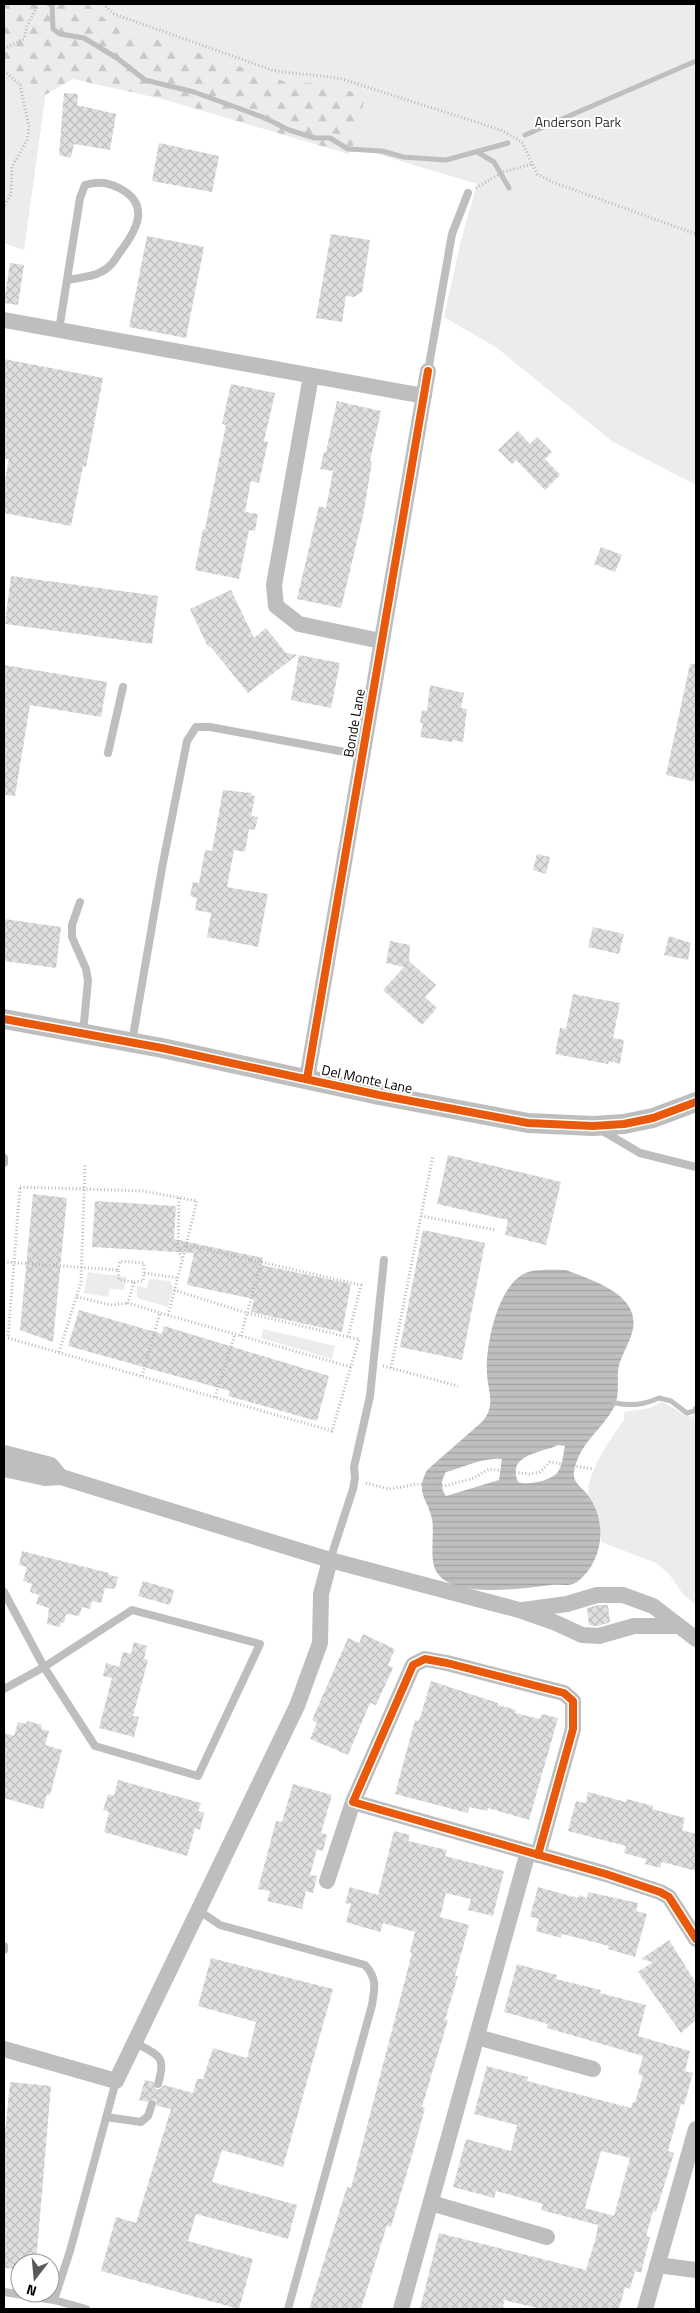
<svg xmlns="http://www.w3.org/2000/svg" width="700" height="2313" font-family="'Titillium Web',sans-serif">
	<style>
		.green { fill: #ececec }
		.forest { fill: url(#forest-firs) }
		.water { fill: url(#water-rules); fill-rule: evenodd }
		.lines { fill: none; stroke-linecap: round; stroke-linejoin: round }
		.stream { stroke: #bfbfbf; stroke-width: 5 }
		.building { fill: url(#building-cross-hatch); fill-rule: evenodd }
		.path { stroke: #b9b9b9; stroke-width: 3; stroke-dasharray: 1 2.5; stroke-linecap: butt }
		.service { stroke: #bebebe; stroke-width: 8 }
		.minor { stroke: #bebebe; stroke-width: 16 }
		.tertiary { stroke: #bebebe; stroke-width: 20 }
		.cycleway-casing { stroke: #fff; stroke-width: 11 }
		.cycleway { stroke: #e8590c; stroke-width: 8 }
		.labels { text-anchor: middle; stroke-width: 4; stroke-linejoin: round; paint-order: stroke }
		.park-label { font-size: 14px; fill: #333; stroke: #fff }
		.street-label { font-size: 14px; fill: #000; stroke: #fff }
	</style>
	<defs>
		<pattern id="forest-firs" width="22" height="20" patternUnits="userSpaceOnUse" patternTransform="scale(1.25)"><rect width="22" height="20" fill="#ececec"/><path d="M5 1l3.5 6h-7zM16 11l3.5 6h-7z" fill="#c9c9c9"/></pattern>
		<pattern id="water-rules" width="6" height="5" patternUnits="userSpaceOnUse" patternTransform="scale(1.25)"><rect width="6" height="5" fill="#bfbfbf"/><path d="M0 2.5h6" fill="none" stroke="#a2a2a2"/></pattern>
		<pattern id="building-cross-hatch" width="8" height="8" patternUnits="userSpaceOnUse" patternTransform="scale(1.25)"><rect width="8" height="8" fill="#dfdfdf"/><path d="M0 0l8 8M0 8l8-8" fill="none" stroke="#bebebe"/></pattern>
	</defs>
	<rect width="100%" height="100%" fill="#fff"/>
	<path class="green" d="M4 4H696V485L613 442 497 348 444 317 461 240 477 184 51 56 24 250 4 243Z
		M88 1272 127 1277 124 1290 110 1289 108 1297 84 1293Z
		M149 1279 170 1281 173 1288 168 1307 137 1298V1286L147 1288Z
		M263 1329 335 1346 332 1359 261 1338Z
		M661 1402C673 1406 680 1414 692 1417L696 1413V1605L683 1594 669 1574 656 1563 601 1542C600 1521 594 1515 589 1497 583 1477 613 1435 624 1420V1412L650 1408Z"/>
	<path class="forest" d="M4 4H87L111 24 223 61 286 82 331 84 366 97 353 133 356 141 348 154 166 100 73 79 45 95 4 61Z"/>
	<path class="water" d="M566 1270C594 1281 643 1295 632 1333 629 1344 622 1354 619 1365 616 1378 621 1396 613 1409 600 1432 579 1443 574 1472 572 1482 582 1488 587 1494 608 1521 604 1561 577 1582 570 1587 559 1584 551 1585 525 1588 456 1599 438 1574 428 1561 435 1536 432 1519 427 1497 415 1494 427 1470L483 1421C496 1405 488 1392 487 1374 485 1346 498 1282 528 1272 539 1269 555 1270 566 1270ZM558 1445 565 1446C563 1454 563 1463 559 1470 555 1480 527 1486 518 1482 506 1454 542 1453 558 1445ZM502 1459 499 1480 446 1496C440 1488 441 1480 446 1472 465 1467 483 1457 502 1459Z"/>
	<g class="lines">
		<path class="stream" d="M49 4 52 5 53 29 60 34 84 38 117 58 145 80 194 92 265 118 289 130 315 138H330L348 149 382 151 403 157 446 160 508 143
			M525 135 696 61
			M477 152 494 162 509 188
			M615 1403C632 1406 643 1405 659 1398L671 1401 687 1413 694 1411 696 1408"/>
	</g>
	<path class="building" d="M64 93 78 94 77 105 116 114 110 150 74 144 71 158 59 155Z
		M159 143 219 156 212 192 152 181Z
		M331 234 370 240 362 292 354 297 346 296 342 322 316 318Z
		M147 236 204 247 186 338 129 327Z
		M10 263 24 265 18 305 4 303Z
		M4 359 103 378 86 467 83 466 71 526 4 513V485L9 459H4Z
		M231 384 275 393 264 441 268 442 259 483 251 481 245 512 258 514 255 531 249 530 239 579 195 570 203 529H205L226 425 222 424Z
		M337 401 381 411 370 461 372 462 363 516 341 608 297 599 319 506 326 508 333 471 320 469 324 452H326Z
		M518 431 530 444 537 437 552 452 545 459 560 475 545 490 516 460 512 464 498 450Z
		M601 547 622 555 615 572 594 564Z
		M11 576 158 596 152 644 5 624Z
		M231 590 254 638 266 628 286 653 297 655 248 693 210 646 208 647 190 609Z
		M299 655 340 663 331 708 291 700Z
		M690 664H696V782L666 775Z
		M4 665 107 682 101 717 30 705 15 796 4 795Z
		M430 685 464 693 461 708 467 709 463 742 453 740 452 742 420 737 423 723H420L422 710 427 711Z
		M223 790 252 793 251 795 255 796 251 816 258 817 255 830 249 829 245 852 234 850 227 887 268 894 258 947 207 937 211 913 195 910 197 898 190 896 193 882 199 883 205 850 212 851Z
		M537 854 550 857 546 874 533 870Z
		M4 919 61 927 56 968 4 961Z
		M593 927 624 934 619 954 588 947Z
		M669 936 691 943 688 960 664 955Z
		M390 941 410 945 409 961 436 985 425 997 437 1008 422 1025 383 990 404 967 386 963Z
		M573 994 620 1003 613 1038 624 1040 620 1064 609 1061 608 1064 555 1054 560 1028 566 1029Z
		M448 1155 561 1182 546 1245 505 1235 508 1220 437 1204Z
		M33 1194 67 1198 53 1342 20 1330Z
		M95 1201 176 1206 174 1239 263 1258 261 1265 351 1284 342 1332 251 1312 254 1299 187 1285 194 1253 92 1247Z
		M423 1230 485 1243 462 1360 400 1347Z
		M79 1310 162 1334 164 1326 329 1376 317 1421 228 1396 230 1391 68 1346Z
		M22 1551 109 1573V1575L118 1577 115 1589 105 1588 101 1603 92 1601 90 1609 82 1607 79 1616 66 1614 64 1623 61 1622 60 1627 47 1624 49 1608 36 1604 39 1595 30 1592 32 1584 23 1581 27 1567 19 1565Z
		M143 1581 174 1590 170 1605 138 1596Z
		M598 1605H608L610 1622 598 1626 589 1625 587 1608Z
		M363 1634 395 1649 388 1665 393 1668 376 1705 370 1703 348 1755 310 1739 317 1723 312 1720 348 1638 359 1643Z
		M134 1642 147 1646 144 1659 148 1660 133 1716 139 1717 134 1737 99 1728 112 1678 103 1676 106 1663 119 1667 123 1652 131 1654Z
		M431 1681 498 1703V1705L516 1710 515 1713 540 1719 542 1714 558 1718 529 1820 488 1808 487 1811 469 1807 468 1813 395 1794 415 1720 419 1721Z
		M27 1721 42 1725 41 1729 49 1731 45 1745 62 1750 50 1795 47 1794 43 1809 4 1798V1733L14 1736 18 1722 26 1724Z
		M118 1780 201 1803 198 1811 204 1813 200 1830 195 1828 187 1856 104 1832 109 1812 103 1810 108 1794 114 1796Z
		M293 1784 332 1795 321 1833 327 1835 323 1851 317 1849 310 1875 317 1876 313 1893 306 1891 302 1909 267 1901 270 1891 258 1889 276 1821 282 1822Z
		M588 1792 626 1802 627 1799 653 1806 652 1809 685 1818 682 1830 696 1834V1871L662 1862 660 1868 645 1864 646 1859 624 1853 626 1846 568 1831 576 1801 586 1803Z
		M394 1831 410 1835 408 1841 447 1850 445 1856 504 1871 493 1916 468 1910 471 1899 446 1893 440 1917 469 1925 455 1976H458L445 2020H448L422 2107 425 2108 413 2152 391 2227 387 2225 361 2309H309L347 2187 351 2188 412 1953 410 1952 415 1932 383 1923 380 1932 346 1922 351 1904 345 1903 350 1887 378 1895Z
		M538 1887 578 1898V1895L587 1898 588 1892 638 1903 636 1911 647 1914 635 1957 608 1949 609 1946 562 1934 561 1938 536 1931 539 1919 530 1917Z
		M669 1940 696 1983V2020L681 2033 638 1972 653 1962 641 1959Z
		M211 1958 333 1989 283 2167 222 2150 212 2182 297 2205 288 2239 196 2214 188 2241 253 2259 239 2309 101 2271 116 2217 136 2223 171 2109 157 2106 156 2101 153 2099 147 2102 139 2100 145 2080 153 2082 156 2089H160L164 2085 193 2093 197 2079H203L213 2048 247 2058 256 2022 198 2006Z
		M517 1964 557 1975 556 1979 601 1990 600 1993 646 2005 638 2036 690 2051 685 2071 693 2073 684 2105 681 2104 668 2151 674 2153 656 2212 653 2211 646 2236 650 2237 641 2273 635 2271 630 2289 625 2287 619 2309H541L504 2300 503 2309H420L439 2233 586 2270 596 2237 598 2225 541 2210 543 2204 496 2191 494 2198 453 2187 466 2139 511 2151 517 2125 474 2114 487 2066 528 2077 527 2081 631 2108 633 2102H635L643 2076 638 2074 643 2056 547 2028 548 2024 504 2012ZM601 2151 630 2158 614 2216 585 2208Z
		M10 2082 51 2086 36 2263H20V2269L4 2268V2144Z"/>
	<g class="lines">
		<path class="path" d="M103 4 114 14 272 70C296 75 320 74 345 80L501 130 522 142 537 174 555 183 696 234
			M4 49 24 39 27 26 38 4
			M4 71 20 85 29 127 27 140 12 167 11 194 4 207
			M476 188 503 172 532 164
			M20 1187 143 1191 197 1201 186 1245 361 1285 348 1337 359 1339 332 1431 8 1338Z
			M179 1198 178 1251 182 1258
			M421 1216 496 1230
			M4 1262 118 1270 119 1280 134 1282 128 1303 160 1313
			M118 1270 120 1261 144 1263V1273
			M134 1282 143 1281 144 1273 178 1278
			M174 1290 247 1313 262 1261
			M77 1297 111 1305 128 1303
			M168 1315 186 1246
			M241 1336 247 1313 348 1337
			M59 1352 81 1282 85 1163
			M383 1366 458 1386
			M391 1368 433 1155
			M142 1376 160 1313 351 1367
			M215 1397 235 1334
			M366 1483 389 1489 419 1484 445 1486 474 1478 489 1469 529 1474 540 1472 550 1462 594 1469"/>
		<path class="service" d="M59 330 80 198 85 185C97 181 108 182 119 188 151 204 137 230 120 252 115 260 110 268 101 272 92 277 78 278 67 280
			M428 371 452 234 468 193
			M108 753 123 687
			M80 902 72 925V937L86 969 88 981 83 1033
			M132 1042 162 868 187 741 196 727H210L361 755
			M601 1130 640 1153 696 1167
			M4 1158V1163
			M330 1560 353 1489 355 1478 354 1467 370 1396 384 1260
			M4 1592 44 1667 95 1746 198 1776 260 1644 132 1610 44 1667 4 1689
			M198 1910 220 1925 365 1965C377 1978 375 1987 372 2005L288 2309
			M4 1946V1950
			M134 2042C158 2056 167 2054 158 2084
			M106 2117 141 2122 148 2116 152 2104
			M4 2292 54 2300 70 2251 116 2081
			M54 2300 86 2309"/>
		<path class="minor" d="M4 320 424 396
			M311 376 274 585 276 606 299 624 381 641
			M307 1079 428 371
			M4 1453 51 1465 61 1477
			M4 1469 45 1478 61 1477 330 1560 519 1610 556 1623 582 1635 599 1636 634 1626H678
			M523 1610 567 1604 597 1595H623L653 1606 696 1639
			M538 1855 573 1729V1701L564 1693 447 1663 425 1659 413 1665 353 1802 606 1874 660 1892 669 1897 696 1939
			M327 1881 353 1802
			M477 2037 593 2069
			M4 2049 116 2081 297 1706 320 1643 321 1594 330 1560
			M431 2203 547 2237
			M657 2265 696 2270
			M401 2309 528 1852
			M645 2309 696 2129"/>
		<path class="tertiary" d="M4 1019 162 1048 379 1095 528 1123 593 1126 624 1124 653 1118 696 1102"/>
		<g class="cycleway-casing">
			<path id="cycleway" d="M4 1019 162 1048 379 1095 528 1123 593 1126 624 1124 653 1118 696 1102
				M307 1079 428 371
				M538 1855 573 1729V1701L564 1693 447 1663 425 1659 413 1665 353 1802 606 1874 660 1892 669 1897 696 1939"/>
		</g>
		<use href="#cycleway" class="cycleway"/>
	</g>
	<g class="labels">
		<g class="park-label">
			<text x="578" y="127">Anderson Park</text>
		</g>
		<g class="street-label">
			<text transform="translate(354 723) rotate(-80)" y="5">Bonde Lane</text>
			<text transform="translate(367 1079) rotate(12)" y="5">Del Monte Lane</text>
		</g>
	</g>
	<rect width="700" height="2313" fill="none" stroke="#000000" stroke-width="10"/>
	<g transform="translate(35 2278) rotate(196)"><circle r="24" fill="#ffffff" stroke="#999999"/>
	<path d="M0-4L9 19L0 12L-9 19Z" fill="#595959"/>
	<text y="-8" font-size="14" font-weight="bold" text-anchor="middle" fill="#000000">N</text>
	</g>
</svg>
